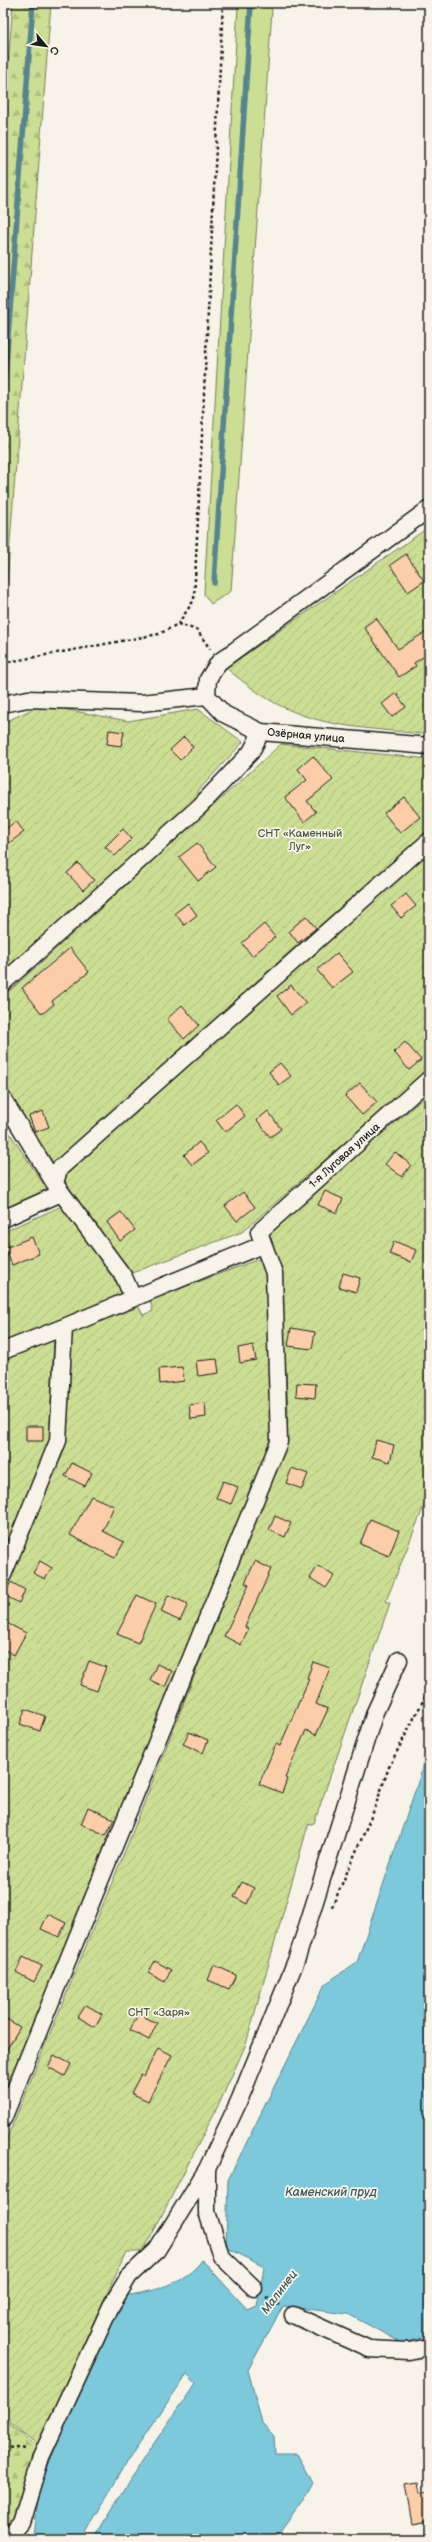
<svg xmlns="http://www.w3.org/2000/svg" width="432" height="2542" font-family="'Balsamiq Sans',sans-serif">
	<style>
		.grass { fill: #cbde93; stroke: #747d58 }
		.forest { fill: url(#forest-firs); stroke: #747d58 }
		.garden { fill: url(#garden-furrows); stroke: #747d58 }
		.water { fill: #7cc9db; stroke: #56848f }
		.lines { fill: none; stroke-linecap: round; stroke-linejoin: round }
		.stream { stroke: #56848f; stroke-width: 5.5 }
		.building { fill: #fbcda9; stroke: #1c1c1c }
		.street-casing { stroke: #1c1c1c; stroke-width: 19 }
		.path { stroke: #1c1c1c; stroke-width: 2.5; stroke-dasharray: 3 3; stroke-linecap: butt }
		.street { stroke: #f7f3e8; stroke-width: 16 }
		.labels { text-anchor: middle; stroke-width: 3.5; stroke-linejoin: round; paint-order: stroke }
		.street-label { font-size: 11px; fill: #1c1c1c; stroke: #f7f3e8 }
		.park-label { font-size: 11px; fill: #515640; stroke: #f7f3e8 }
		.water-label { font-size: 12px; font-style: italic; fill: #3e595f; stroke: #f7f3e8 }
	</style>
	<defs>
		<pattern id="forest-firs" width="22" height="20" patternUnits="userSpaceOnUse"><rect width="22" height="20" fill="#cbde93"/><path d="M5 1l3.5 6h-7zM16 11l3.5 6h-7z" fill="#aebe7e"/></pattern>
		<pattern id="garden-furrows" width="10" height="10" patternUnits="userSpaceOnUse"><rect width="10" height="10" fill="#cbde93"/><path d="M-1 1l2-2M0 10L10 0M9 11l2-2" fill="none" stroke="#aebe7e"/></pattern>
	</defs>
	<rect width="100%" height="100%" fill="#f7f3e8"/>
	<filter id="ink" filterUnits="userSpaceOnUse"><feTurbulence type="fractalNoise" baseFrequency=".025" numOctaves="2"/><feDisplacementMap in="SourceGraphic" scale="8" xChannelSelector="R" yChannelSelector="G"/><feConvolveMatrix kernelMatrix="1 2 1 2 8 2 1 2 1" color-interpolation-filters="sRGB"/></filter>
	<g filter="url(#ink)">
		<path class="grass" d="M253 3H268L272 10 231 591 211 604 204 594 238 6Z"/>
		<path class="forest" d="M13 3H51L3 634V128Z
			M3 2419 37 2446 15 2517 3 2531Z"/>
		<path class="garden" d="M429 527V729L421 734C380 729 331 728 292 711 267 701 247 685 226 668Z
			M41 705 128 721 198 709 243 742 198 791 200 796 3 975V723Z
			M281 744 429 759V836L54 1164 3 1088V997Z
			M429 851V1069L242 1232 132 1273 66 1186 65 1176Z
			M429 1093V1493L386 1601 390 1603 314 1823 308 1825 246 2044 220 2102 143 2252H126L38 2444 3 2417V2148L127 1846 286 1444 288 1410 280 1273 264 1236Z
			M3 1123 48 1191 3 1211Z
			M62 1206 125 1295 3 1343V1232Z
			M259 1259 266 1271 272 1443 3 2096V1587L64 1451 71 1330 139 1307 143 1315 153 1311 150 1300Z
			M54 1340 49 1445 3 1558V1359Z"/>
		<path class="water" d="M429 1734V2336L402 2343 348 2314 283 2306 248 2370 262 2423 274 2436 275 2454H297L313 2482 302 2502 275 2539H94L145 2456 196 2383 187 2374 134 2451 81 2539H33L37 2494 75 2398 122 2296C149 2293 187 2283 202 2260L248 2310 257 2306 264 2267 226 2247 228 2180 325 1984 357 1962 420 1776Z"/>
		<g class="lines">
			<path class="stream" d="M3 403 33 3
				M214 583 251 3"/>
		</g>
		<path class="building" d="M406 554 424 581 408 592 390 565Z
			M376 618 398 649 429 630V653L414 663 416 666 399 677 364 627Z
			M396 693 406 707 392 717 382 704Z
			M109 730 124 732 121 746 107 744Z
			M184 737 193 747 180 760 170 750Z
			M313 756 333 780 307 801 316 812 304 822 285 797 307 780 298 769Z
			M404 797 420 817 400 833 384 813Z
			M16 821 24 832 9 843 3 835V831Z
			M123 829 132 839 115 856 105 847Z
			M197 843 216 867 198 881 179 857Z
			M78 863 94 880 83 890 67 873Z
			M406 894 416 906 401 918 391 906Z
			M188 903 197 915 184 925 175 913Z
			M306 916 316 928 298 943 289 931Z
			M264 924 275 937 252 956 242 943Z
			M70 948 89 972 52 1001 54 1004 42 1014 22 988Z
			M337 953 353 972 332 988 317 970Z
			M291 985 306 1003 291 1015 277 996Z
			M182 1005 199 1025 184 1039 167 1019Z
			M405 1042 421 1060 409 1070 394 1052Z
			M280 1063 291 1076 279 1085 269 1072Z
			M360 1083 377 1102 362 1115 345 1096Z
			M236 1104 245 1116 225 1132 216 1120Z
			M43 1111 49 1127 35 1132 29 1116Z
			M268 1111 281 1129 270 1137 257 1120Z
			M199 1142 208 1153 192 1165 184 1155Z
			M395 1152 411 1165 402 1177 385 1164Z
			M325 1191 343 1199 337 1213 318 1205Z
			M243 1192 255 1207 237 1221 225 1206Z
			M121 1212 135 1230 120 1241 107 1222Z
			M32 1237 39 1254 12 1265 5 1248Z
			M394 1241 416 1250 411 1262 389 1254Z
			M343 1273 360 1278 356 1292 339 1287Z
			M291 1328 315 1332 312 1349 288 1346Z
			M253 1345 256 1360 240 1363 238 1348Z
			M217 1359 219 1373 198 1376 196 1361Z
			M182 1367 184 1381 160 1384 159 1369Z
			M297 1383 316 1384 315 1398 296 1396Z
			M205 1403 206 1417 191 1419 189 1405Z
			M26 1426H43V1441H26Z
			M376 1440 394 1445 390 1462 372 1457Z
			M72 1463 92 1473 85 1486 65 1476Z
			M292 1468 308 1474 302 1489 286 1483Z
			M223 1481 238 1487 231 1504 216 1498Z
			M91 1496 114 1506 103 1531 124 1542 115 1558 70 1535Z
			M275 1516 291 1523 285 1537 269 1530Z
			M370 1519 399 1531 389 1556 360 1544Z
			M40 1561 52 1568 45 1579 33 1573Z
			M255 1561 271 1569 252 1611 245 1627 248 1629 241 1645 224 1636 249 1585 245 1583Z
			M318 1566 334 1576 326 1588 310 1578Z
			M11 1582 25 1590 19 1603 4 1595Z
			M137 1595 156 1604 138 1643 117 1634Z
			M168 1595 188 1604 180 1621 161 1612Z
			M3 1621 26 1633 14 1655 3 1649Z
			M89 1661 106 1667 97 1691 80 1685Z
			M313 1662 330 1668 316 1704 328 1709 316 1735 306 1730 285 1778 287 1779 282 1793 259 1784 276 1744 280 1746 309 1679 307 1678Z
			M157 1664 172 1671 165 1687 150 1680Z
			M25 1709 45 1716 40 1731 20 1724Z
			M189 1732 208 1740 203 1753 183 1744Z
			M88 1807 114 1819 106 1835 81 1824Z
			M242 1882 254 1888 247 1904 234 1897Z
			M48 1914 66 1923 59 1937 41 1929Z
			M23 1957 42 1966 34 1982 16 1972Z
			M155 1961 171 1970 165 1982 148 1973Z
			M214 1965 236 1975 229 1989 208 1980Z
			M86 2005 102 2014 95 2027 78 2017Z
			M138 2014 157 2023 149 2040 130 2030Z
			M3 2017 20 2027 3 2056Z
			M158 2048 172 2055 148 2101 131 2093 141 2074 144 2076Z
			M54 2055 71 2064 65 2076 48 2067Z
			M419 2482 421 2492 429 2491V2520L412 2523 405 2484Z"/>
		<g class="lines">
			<g class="street-casing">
				<path id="street" d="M207 696 208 679 219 662 429 509
					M207 696 224 714 261 732 429 746
					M3 704 28 699 141 703 207 696
					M3 983 200 806 251 752 261 732
					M3 1099 55 1184
					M3 1219 61 1193
					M133 1298 124 1277 55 1184 59 1169 429 841
					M3 1351 64 1327
					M3 1575 58 1441 64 1327 262 1245
					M3 2119 279 1442 274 1273 259 1232 429 1079
					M207 2169V2212L221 2256 254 2288
					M293 2315 369 2349 409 2351 429 2347
					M7 2539 21 2523 41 2457 111 2306 129 2276 157 2250 207 2169 239 2101 297 1958 375 1712 399 1660"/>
			</g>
			<path class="path" d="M178 624 197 630 210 649
				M3 663 159 634 178 624 194 600 223 3
				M332 1907 374 1810 389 1767 426 1695 429 1676
				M267 2297 279 2305
				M3 2447 27 2449"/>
			<use href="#street" class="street"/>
		</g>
	</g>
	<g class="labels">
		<g class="street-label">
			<text transform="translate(306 735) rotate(5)" y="4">Озёрная улица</text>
			<text transform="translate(344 1155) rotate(-42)" y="4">1-я Луговая улица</text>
		</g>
		<g class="park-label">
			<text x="300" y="837">СНТ «Каменный<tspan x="300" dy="13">Луг»</tspan></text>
			<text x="159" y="2016">СНТ «Заря»</text>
		</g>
		<g class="water-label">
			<text x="331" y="2196">Каменский пруд</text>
			<text transform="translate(279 2292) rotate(-53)" y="4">Малинец</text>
		</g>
	</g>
	<rect width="432" height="2542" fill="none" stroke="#f7f3e8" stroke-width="16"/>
	<rect x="8" y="8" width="416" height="2526" fill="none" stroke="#1c1c1c" stroke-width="1.5" filter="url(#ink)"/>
	<g transform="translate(46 46) rotate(119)" stroke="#f7f3e8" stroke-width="3" paint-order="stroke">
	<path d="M0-3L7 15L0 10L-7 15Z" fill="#1c1c1c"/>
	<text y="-6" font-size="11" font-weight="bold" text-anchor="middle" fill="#1c1c1c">С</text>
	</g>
</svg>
